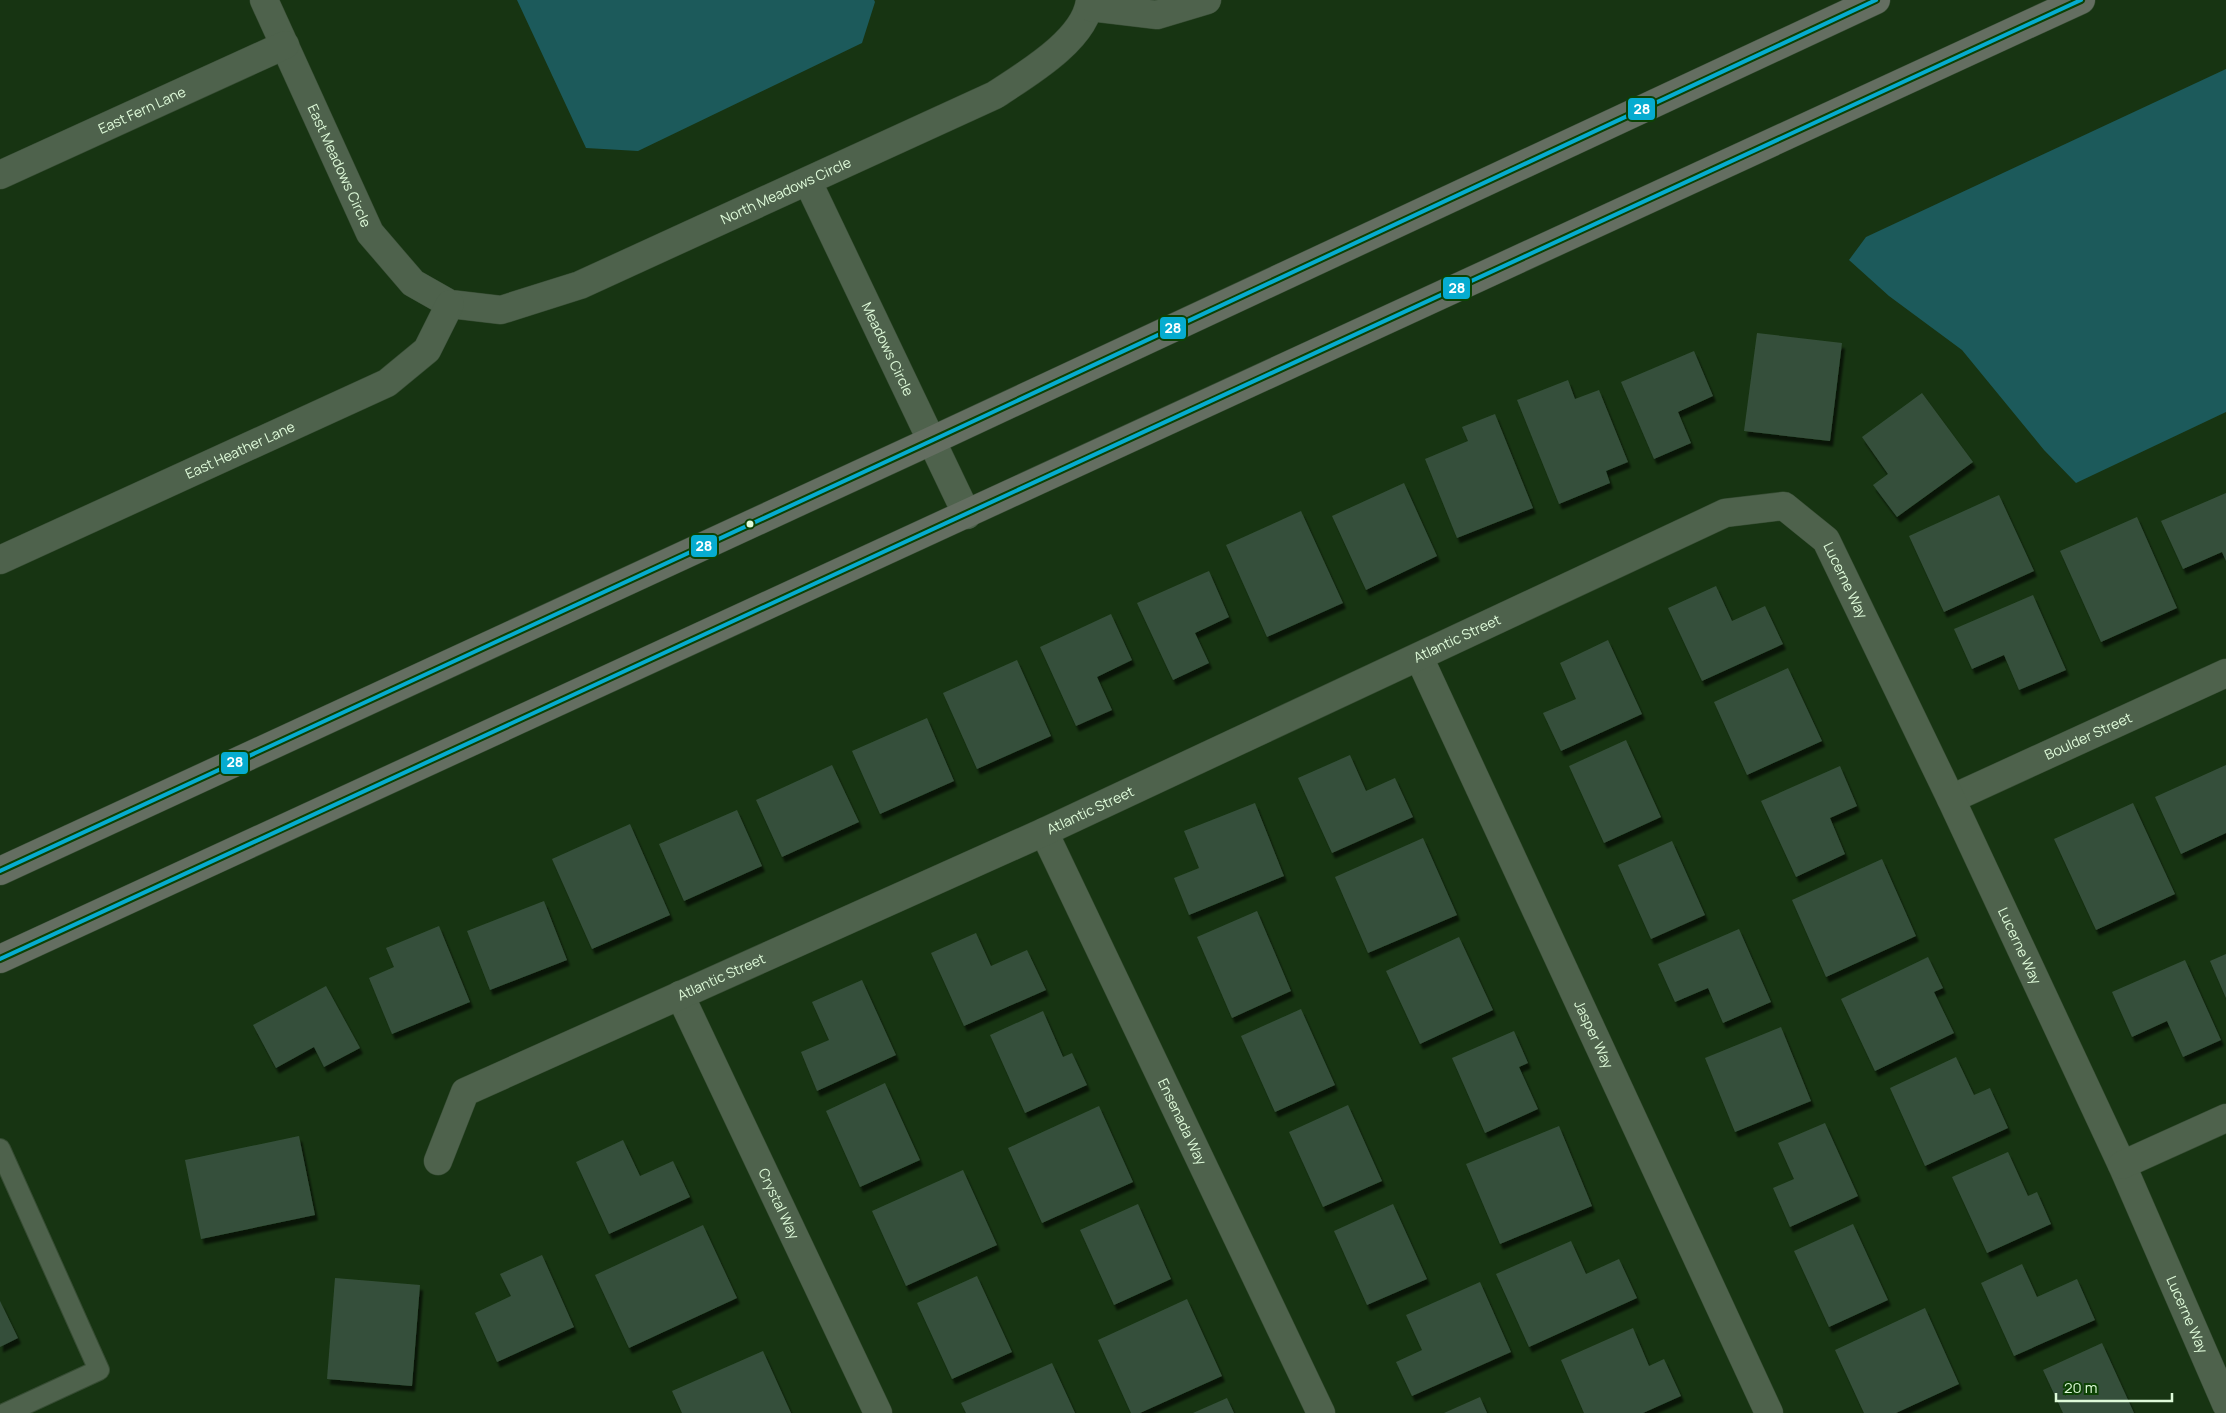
<svg xmlns="http://www.w3.org/2000/svg" width="2226" height="1413" font-family="Manrope,sans-serif">
	<style>
		.water { fill: #1c5a5b }
		.building { fill: #35503a; filter: url(#shadow) }
		.lines { fill: none; stroke-linecap: round; stroke-linejoin: round }
		.lane-casing { stroke: #364c33; stroke-width: 22 }
		.street-casing { stroke: #364c33; stroke-width: 29 }
		.primary-casing { stroke: #364c33; stroke-width: 29 }
		.lane { stroke: #4e624c; stroke-width: 20 }
		.street { stroke: #4e624c; stroke-width: 28 }
		.primary { stroke: #646e61; stroke-width: 28 }
		.bus-1-casing { stroke: #0d4204; stroke-width: 8 }
		.bus-1 { stroke: #06acd0; stroke-width: 4 }
		.bus-dot { fill: #defad9; stroke: #0d4204; stroke-width: 2 }
		.labels { text-anchor: middle; stroke-width: 4; stroke-linejoin: round; paint-order: stroke }
		.street-label { font-size: 14px; fill: #defad9; stroke: #0d4204 }
		.line-badge { stroke: #0d4204; stroke-width: 2 }
		.badge-label { font-size: 14px; text-anchor: middle; font-weight: bold; fill: #fff }
	</style>
	<defs>
		<filter id="shadow"><feDropShadow dx="3" dy="5.5" stdDeviation="1" flood-color="#0009"/></filter>
	</defs>
	<rect width="100%" height="100%" fill="#173412"/>
	<path class="water" d="M517 0H874L875 2 862 43 638 151 586 148Z
		M2226 69V412L2076 483 2044 450 1962 350 1889 296 1849 260 1866 237Z"/>
	<path class="building" d="M1757 333 1842 343 1830 441 1744 431Z
		M1694 351 1713 396 1678 412 1691 443 1654 459 1621 382Z
		M1568 380 1575 399 1599 390 1628 462 1606 471 1610 483 1559 504 1517 400Z
		M1922 393 1973 462 1897 517 1873 485 1888 474 1862 437Z
		M1495 414 1533 508 1457 538 1425 459 1468 441 1462 427Z
		M1404 483 1437 556 1366 590 1332 516Z
		M2226 493V561L2222 552 2183 569 2161 521Z
		M1999 495 2034 571 1944 612 1909 536Z
		M1301 511 1343 603 1267 637 1226 545Z
		M2137 517 2177 608 2101 642 2060 551Z
		M1209 571 1229 617 1195 633 1209 663 1173 680 1137 603Z
		M1716 586 1732 621 1765 606 1783 644 1702 681 1668 608Z
		M2033 595 2066 670 2019 690 2004 655 1972 669 1954 629Z
		M1111 614 1132 660 1097 677 1112 710 1076 726 1040 647Z
		M1608 640 1642 714 1561 751 1543 713 1576 699 1560 663Z
		M1017 660 1051 736 977 769 943 693Z
		M1788 668 1822 741 1747 775 1714 702Z
		M927 718 954 781 880 814 852 751Z
		M1626 740 1661 817 1604 843 1569 766Z
		M1350 755 1366 791 1395 778 1413 817 1332 853 1298 778Z
		M832 765 859 822 782 857 756 800Z
		M2226 765V833L2181 854 2155 797Z
		M1840 766 1857 806 1830 818 1845 854 1796 877 1761 801Z
		M1255 803 1284 876 1189 915 1174 878 1199 868 1184 831Z
		M2133 803 2175 894 2096 930 2054 839Z
		M737 810 762 866 684 901 659 844Z
		M630 824 670 915 592 949 552 859Z
		M1423 838 1457 915 1368 953 1335 877Z
		M1672 841 1705 915 1651 939 1618 865Z
		M1882 859 1916 936 1826 977 1792 900Z
		M544 901 567 960 490 990 467 931Z
		M1257 911 1291 991 1232 1018 1197 937Z
		M439 926 470 1002 392 1034 369 978 394 967 386 948Z
		M1739 929 1771 1002 1723 1023 1708 988 1675 1002 1658 964Z
		M976 933 991 966 1027 950 1046 990 964 1026 931 953Z
		M1459 937 1493 1010 1420 1044 1386 971Z
		M2226 954V998L2210 961Z
		M1928 957 1943 988 1934 992 1954 1033 1875 1071 1841 999Z
		M2185 960 2221 1040 2183 1057 2167 1021 2132 1037 2112 992Z
		M862 980 896 1055 817 1091 801 1052 829 1040 812 1002Z
		M326 986 360 1048 324 1067 314 1047 276 1068 253 1025Z
		M1301 1009 1335 1085 1275 1112 1241 1036Z
		M1043 1011 1063 1057 1072 1053 1087 1085 1025 1113 990 1035Z
		M1781 1027 1811 1101 1735 1132 1705 1058Z
		M1514 1031 1528 1063 1519 1067 1538 1109 1485 1133 1452 1058Z
		M1956 1057 1974 1095 1990 1088 2008 1128 1925 1166 1890 1088Z
		M885 1083 920 1160 860 1187 826 1111Z
		M1348 1105 1382 1181 1323 1207 1289 1132Z
		M1099 1106 1133 1182 1042 1223 1008 1148Z
		M1825 1123 1858 1196 1790 1227 1773 1188 1794 1179 1778 1143Z
		M1559 1126 1592 1206 1500 1244 1466 1164Z
		M299 1136 315 1215 201 1239 185 1160Z
		M623 1140 640 1176 673 1161 690 1197 609 1234 576 1162Z
		M2008 1152 2028 1196 2037 1192 2051 1224 1987 1253 1952 1177Z
		M963 1170 997 1245 906 1286 872 1211Z
		M1138 1204 1171 1279 1114 1305 1080 1230Z
		M1393 1204 1427 1279 1367 1305 1334 1231Z
		M1853 1224 1888 1300 1829 1327 1794 1251Z
		M703 1225 737 1298 629 1348 595 1275Z
		M1571 1241 1586 1274 1619 1259 1637 1298 1529 1347 1496 1274Z
		M542 1255 574 1327 497 1362 475 1313 511 1296 500 1274Z
		M2022 1264 2037 1297 2077 1279 2095 1320 2014 1356 1981 1283Z
		M977 1276 1012 1352 952 1379 917 1303Z
		M335 1278 420 1285 412 1386 327 1379Z
		M1480 1282 1511 1352 1412 1396 1396 1362 1422 1350 1406 1315Z
		M1187 1299 1222 1376 1140 1413H1131L1098 1340Z
		M0 1301 18 1338 0 1347Z
		M1925 1308 1959 1384 1896 1413H1864L1835 1350Z
		M1633 1328 1649 1366 1664 1359 1681 1396 1643 1413H1584L1561 1360Z
		M2102 1343 2134 1413H2063L2043 1370Z
		M763 1351 791 1413H682L672 1391Z
		M1052 1363 1075 1413H966L961 1403Z
		M1480 1397 1487 1413H1444Z
		M1227 1398 1234 1413H1193Z"/>
	<g class="lines">
		<g class="lane-casing">
			<path id="lane" d="M0 1149 99 1370 6 1413"/>
		</g>
		<g class="street-casing">
			<g id="street">
				<path id="s1" d="M264 0 370 233 413 283 450 304 501 310 580 285 995 95C1025 75 1086 40 1090 0"/>
				<path d="M1090 7 1157 15 1207 0"/>
				<path id="s2" d="M0 175 285 45"/>
				<path id="s3" d="M808 182 967 515"/>
				<path id="s4" d="M0 560 387 383 427 350 450 304"/>
				<path id="s5" d="M1419 657 1769 1413"/>
				<path id="s6" d="M1951 799 2226 673"/>
				<path id="s7" d="M1044 832 1321 1413"/>
				<path id="s8" d="M680 995 878 1413"/>
				<path id="s9" d="M438 1161 465 1092 1044 832 1725 513 1784 506 1826 540 1951 799 2122 1165 2226 1404"/>
				<path d="M2122 1165 2226 1118"/>
			</g>
		</g>
		<g class="primary-casing">
			<path id="primary" d="M0 871 933 440 1876 0
				M0 959 2081 0"/>
		</g>
		<use href="#lane" class="lane"/>
		<use href="#street" class="street"/>
		<use href="#primary" class="primary"/>
		<g class="bus-1-casing">
			<path id="bus-1" d="M0 871 933 440 1876 0
				M0 959 2081 0"/>
		</g>
		<use href="#bus-1" class="bus-1"/>
	</g>
	<circle class="bus-dot" cx="750" cy="524" r="4.5"/>
	<g class="labels">
		<g class="street-label">
			<text dy="5" stroke="none"><textPath href="#s2" startOffset="156">East Fern Lane</textPath></text>
			<text dy="5" stroke="none"><textPath href="#s1" startOffset="182">East Meadows Circle</textPath></text>
			<text dy="5" stroke="none"><textPath href="#s1" startOffset="725">North Meadows Circle</textPath></text>
			<text dy="5" stroke="none"><textPath href="#s3" startOffset="185">Meadows Circle</textPath></text>
			<text dy="5" stroke="none"><textPath href="#s4" startOffset="264">East Heather Lane</textPath></text>
			<text dy="5" stroke="none"><textPath href="#s9" startOffset="1619">Lucerne Way</textPath></text>
			<text dy="5" stroke="none"><textPath href="#s9" startOffset="1165">Atlantic Street</textPath></text>
			<text dy="5" stroke="none"><textPath href="#s6" startOffset="151">Boulder Street</textPath></text>
			<text dy="5" stroke="none"><textPath href="#s9" startOffset="760">Atlantic Street</textPath></text>
			<text dy="5" stroke="none"><textPath href="#s9" startOffset="2024">Lucerne Way</textPath></text>
			<text dy="5" stroke="none"><textPath href="#s9" startOffset="355">Atlantic Street</textPath></text>
			<text dy="5" stroke="none"><textPath href="#s5" startOffset="416">Jasper Way</textPath></text>
			<text dy="5" stroke="none"><textPath href="#s7" startOffset="321">Ensenada Way</textPath></text>
			<text dy="5" stroke="none"><textPath href="#s8" startOffset="231">Crystal Way</textPath></text>
			<text dy="5" stroke="none"><textPath href="#s9" startOffset="2429">Lucerne Way</textPath></text>
		</g>
	</g>
	<g class="line-badge">
		<rect x="1627" y="97" width="29" height="24" rx="5" fill="#06acd0"/>
		<rect x="1442" y="276" width="29" height="24" rx="5" fill="#06acd0"/>
		<rect x="1159" y="316" width="28" height="24" rx="5" fill="#06acd0"/>
		<rect x="690" y="534" width="28" height="24" rx="5" fill="#06acd0"/>
		<rect x="220" y="751" width="29" height="24" rx="5" fill="#06acd0"/>
	</g>
	<g class="badge-label">
		<text x="1642" y="114">28</text>
		<text x="1457" y="293">28</text>
		<text x="1173" y="333">28</text>
		<text x="704" y="551">28</text>
		<text x="235" y="767">28</text>
	</g>
	<path d="M2056 1393v8h116v-8" fill="none" stroke="#defad9" stroke-width="2.5"/>
	<text x="2064" y="1393" font-size="15" fill="#defad9" stroke="#0d4204" stroke-width="4" paint-order="stroke">20 m</text>
</svg>
